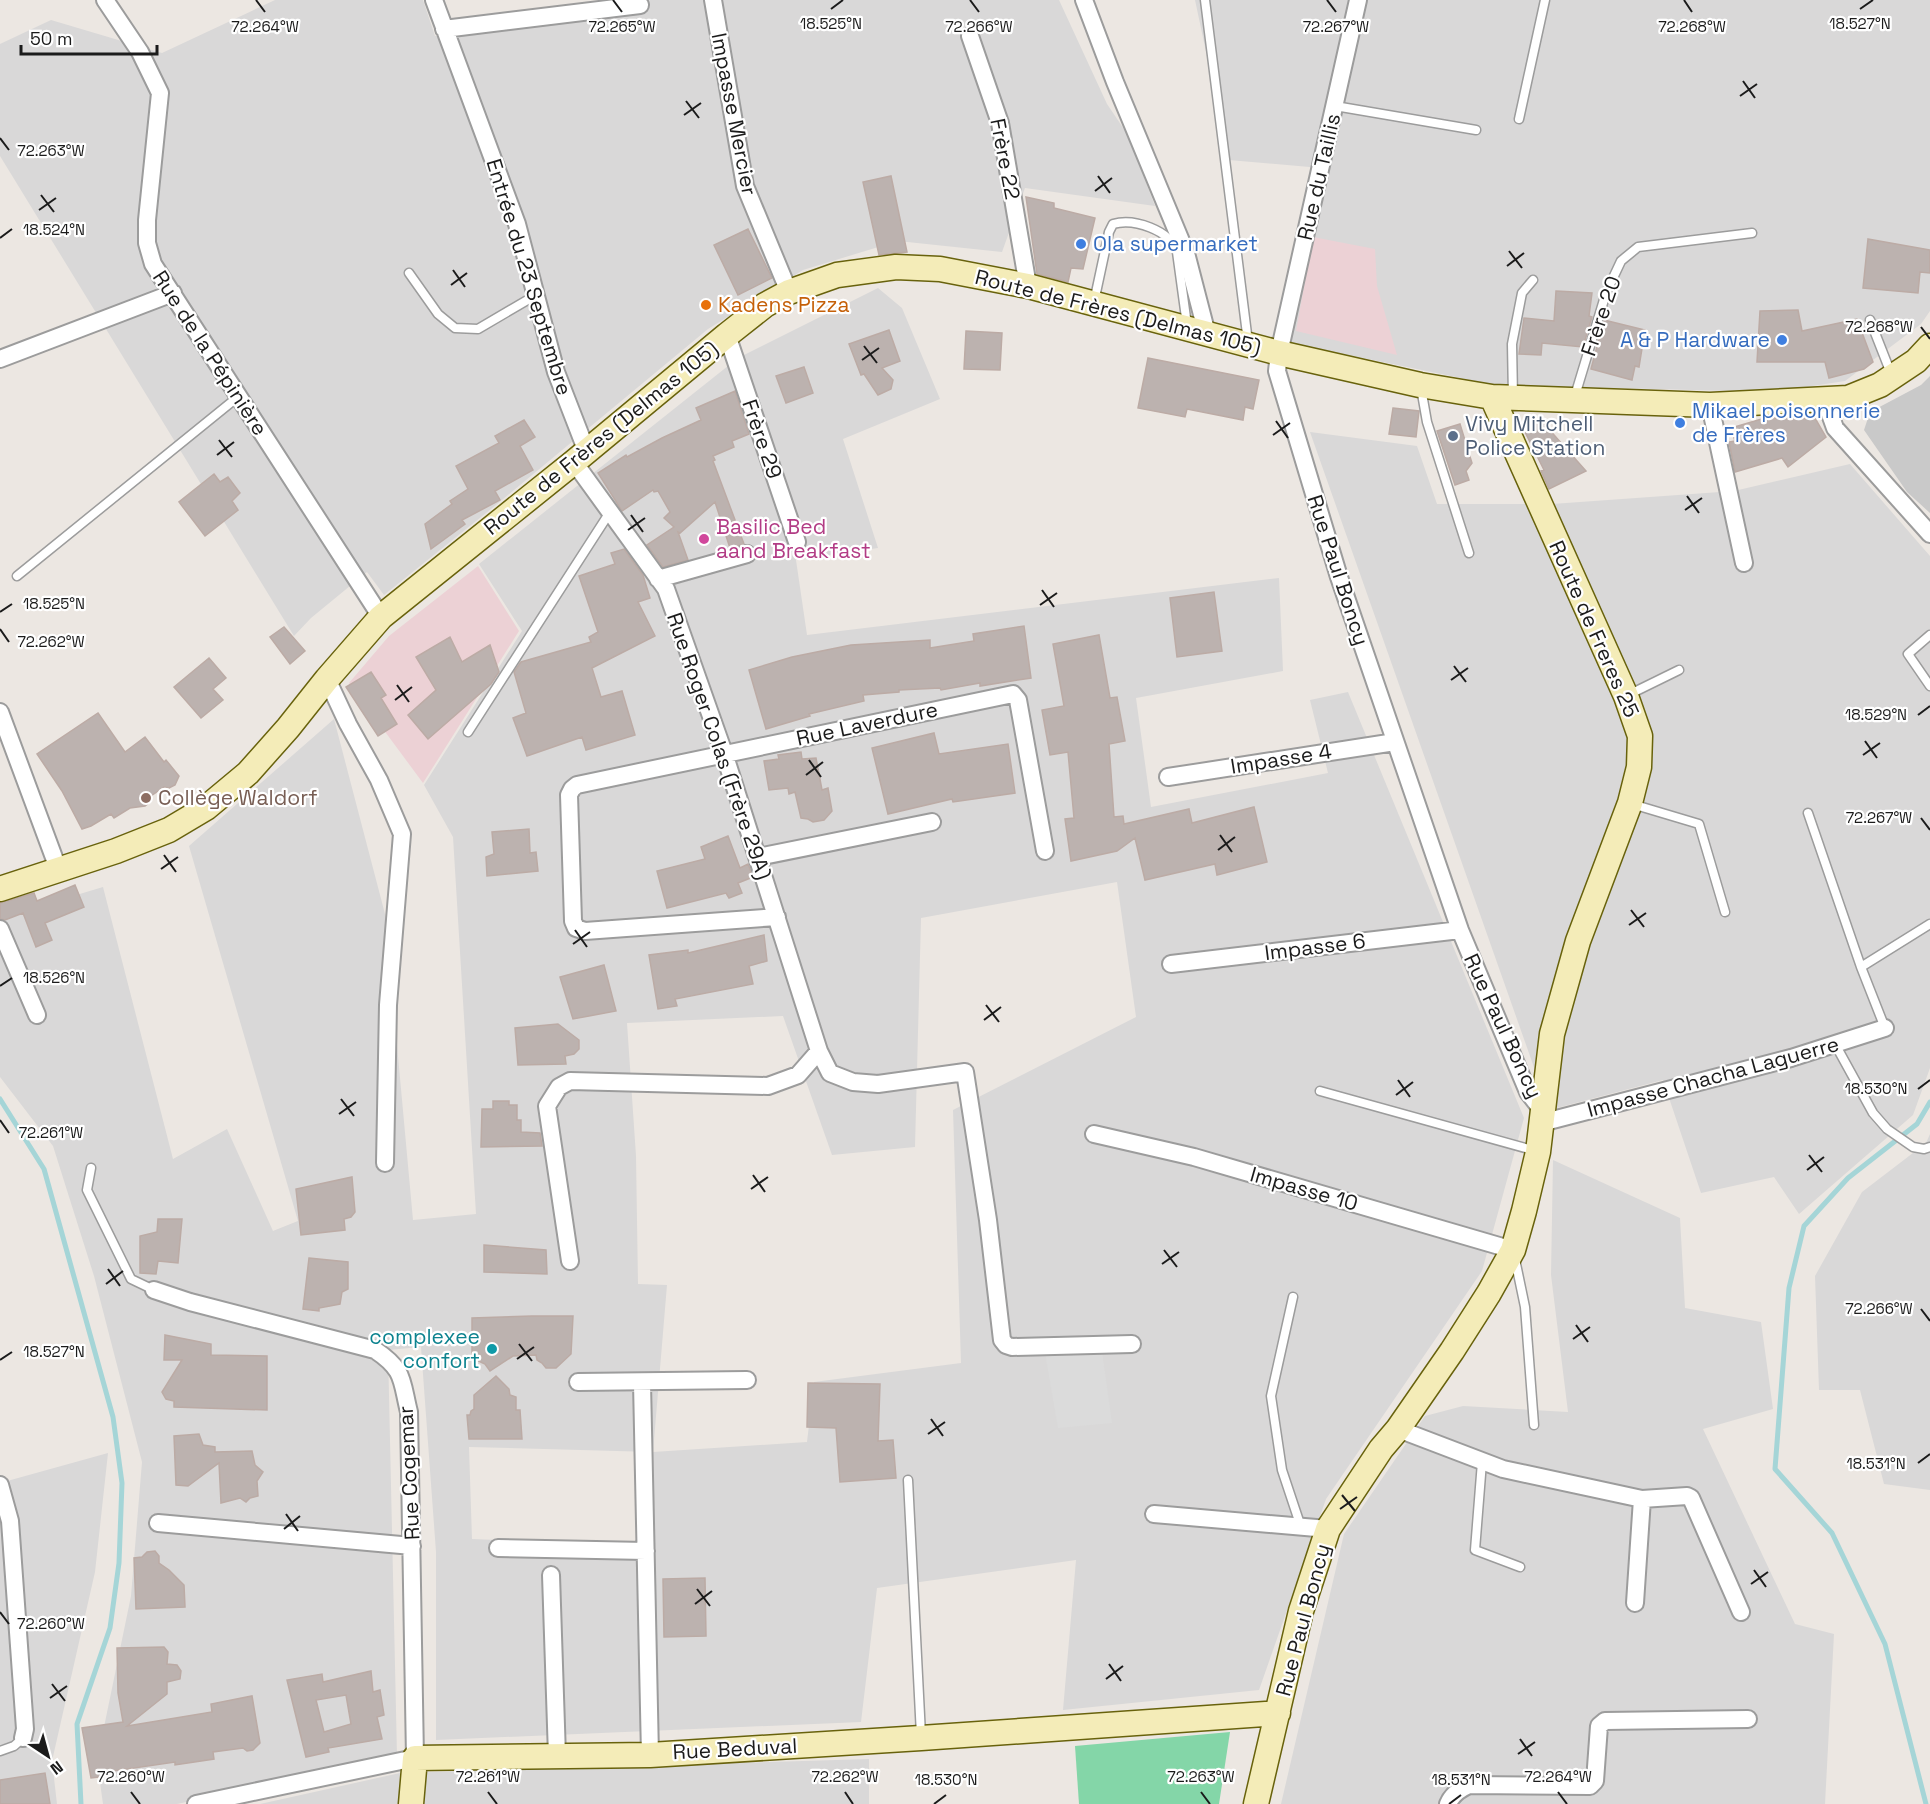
<svg xmlns="http://www.w3.org/2000/svg" width="1930" height="1804" font-family="'Space Grotesk',sans-serif">
	<style>
		.residential { fill: #d9d8d8; fill-rule: evenodd }
		.commercial { fill: #ecd1d5 }
		.religious { fill: #c9c9c9 }
		.pitch { fill: #84d6a8 }
		.parking { fill: #dbdbdb }
		.lines { fill: none; stroke-linecap: round; stroke-linejoin: round }
		.stream { stroke: #a5d5d7; stroke-width: 5 }
		.building { fill: #bcb2af; stroke: #bcaba5; stroke-width: 1.5; fill-rule: evenodd }
		.lane-casing { stroke: #9c9c9c; stroke-width: 11 }
		.street-casing { stroke: #9c9c9c; stroke-width: 20 }
		.secondary-casing { stroke: #68620c; stroke-width: 27 }
		.lane { stroke: #fff; stroke-width: 8 }
		.street { stroke: #fff; stroke-width: 16 }
		.secondary { stroke: #f4ecb8; stroke-width: 24 }
		.ticks { fill: none; stroke: #1b1b1b; stroke-width: 2 }
		.shop-dot { fill: #3f7fe0; stroke: #fff; stroke-width: 2 }
		.food-dot { fill: #e8710a; stroke: #fff; stroke-width: 2 }
		.service-dot { fill: #5c6f8a; stroke: #fff; stroke-width: 2 }
		.hotel-dot { fill: #d1479c; stroke: #fff; stroke-width: 2 }
		.education-dot { fill: #8d6e63; stroke: #fff; stroke-width: 2 }
		.culture-dot { fill: #0f9aa8; stroke: #fff; stroke-width: 2 }
		.labels { text-anchor: middle; stroke-width: 4.5; stroke-linejoin: round; paint-order: stroke }
		.street-label { font-size: 21px; fill: #1b1b1b; stroke: #fff }
		.shop-label { font-size: 21px; fill: #366cbe; stroke: #fff; text-anchor: start }
		.food-label { font-size: 21px; fill: #c56008; stroke: #fff; text-anchor: start }
		.service-label { font-size: 21px; fill: #4e5e75; stroke: #fff; text-anchor: start }
		.hotel-label { font-size: 21px; fill: #b23c85; stroke: #fff; text-anchor: start }
		.education-label { font-size: 21px; fill: #785e54; stroke: #fff; text-anchor: start }
		.culture-label { font-size: 21px; fill: #0d838f; stroke: #fff; text-anchor: end }
		.ticks-label { font-size: 15px; text-anchor: middle; fill: #1b1b1b; stroke: #fff; stroke-width: 4.5; stroke-linejoin: round; paint-order: stroke }
	</style>
	<rect width="100%" height="100%" fill="#ece7e2"/>
	<path class="residential" d="M275 0H423L435 36 638 0H1059L1107 104 1128 135 1155 206 1025 188 1002 252 898 241 803 270 708 329 491 509 384 595 367 572 311 618 294 636 0 156V44L51 20 162 53Z
		M1195 0H1930V311L1921 324 1845 381 1773 392 1495 385 1290 343 1321 168 1229 160Z
		M878 288 902 308 940 399 843 439 878 548 796 560 807 635 1279 578 1283 671 1136 698 1151 807 1328 773 1310 700 1348 692 1524 1118 1482 1271 1326 1499 1259 1690 1063 1710 1076 1560 877 1588 861 1722 436 1740V1552L421 1347 388 1350 397 1756 177 1804H103L97 1761 131 1596 142 1462 94 1276 53 1146 0 1077V918L103 887 173 1159 227 1129 273 1231 298 1221 189 846 334 719 385 914 413 1220 476 1214 453 837 424 785 522 631 479 564 738 358ZM1117 882 1136 1017 953 1110 961 1363 814 1382 807 1442 653 1452 667 1285 638 1284 636 1156 627 1023 783 1016 832 1155 915 1147 921 918ZM469 1447 653 1452 654 1546 472 1539Z
		M1310 432 1417 446 1437 504H1552L1734 491 1850 464 1930 556V1068L1913 1115 1799 1214 1774 1177 1701 1193 1663 1080 1549 1110Z
		M1930 1134V1490L1884 1484 1860 1390H1819L1815 1276 1862 1192 1926 1143Z
		M1553 1160 1680 1218 1685 1308 1761 1322 1773 1409 1703 1429 1795 1624 1834 1634 1825 1804H1281L1344 1534 1425 1416 1463 1406 1568 1412 1551 1275Z
		M108 1453 95 1572 52 1761 57 1804H0V1483Z
		M869 1759V1804H260L400 1773Z"/>
	<path class="commercial" d="M1313 237 1375 249 1377 286 1397 355 1296 331Z
		M478 566 519 631 423 783 349 683 389 636Z"/>
	<path class="religious" d="M1930 376V513L1907 492 1864 430 1870 412 1921 385Z"/>
	<path class="pitch" d="M1230 1732 1219 1804H1079L1075 1746Z"/>
	<path class="parking" d="M1101 1345 1112 1423 1058 1428 1044 1347Z"/>
	<g class="lines">
		<path class="stream" d="M0 1099 44 1169 113 1417 122 1483 119 1563 110 1628 77 1724 81 1804
			M1926 1804 1885 1644 1832 1533 1775 1469 1789 1288 1804 1226 1848 1178 1917 1124 1930 1102"/>
	</g>
	<path class="building" d="M891 176 907 252 879 255 863 182Z
		M1026 197 1054 203V208L1095 218 1083 269 1071 268 1068 282 1037 274Z
		M748 229 772 278 738 295 714 245Z
		M1868 239 1930 250V273L1920 272 1918 293 1863 288Z
		M1556 291 1592 293 1589 316 1592 317 1583 347 1542 343 1541 355 1519 354 1524 318 1554 321Z
		M1798 310 1802 331 1857 319 1873 362 1864 369 1829 378 1825 362H1757L1760 311Z
		M1604 320 1645 330 1639 367 1635 366 1632 380 1591 369Z
		M889 330 900 361 882 368 893 380 891 389 878 395 864 374 861 375 849 344Z
		M966 331 1002 333 1000 370 964 369Z
		M1148 358 1259 380 1253 409 1245 407 1243 420 1187 409 1185 417 1138 408Z
		M804 367 813 393 786 403 776 376Z
		M735 391 749 434 732 441 734 447 713 456 715 460 713 461 744 544 730 548 715 502 680 533 678 532 688 560 663 567 647 545 674 527 664 518 670 512 658 491 654 492 653 490 622 511 598 473 626 455 627 457 662 438 701 420 696 408Z
		M1393 408 1419 411 1416 437 1389 434Z
		M1539 418 1586 471 1549 489 1541 471 1544 470 1522 426Z
		M1765 418H1815L1826 437 1788 467 1782 458 1735 472 1729 442 1735 441 1731 428Z
		M524 420 535 437 520 446 533 470 495 491 500 500 462 520 465 524 431 549 425 524 452 504 450 501 468 489 456 466 499 443 495 436Z
		M1460 424 1472 463 1466 471 1469 480 1455 485 1437 431Z
		M214 474 220 482 228 477 240 493 232 501 238 510 205 536 179 502Z
		M624 549 643 575 650 598 638 602 655 636 592 668 601 697 622 691 635 735 586 750 582 737 527 756 513 718 526 713 514 672 521 662 591 642 589 637 598 632 579 576 615 564 611 553Z
		M1214 592 1222 651 1177 657 1170 598Z
		M1024 626 1031 678 980 686V683L941 690 940 688 899 690V692L863 695 864 701 809 714 810 716 766 729 749 670 792 657 851 645 930 640V648L974 641 973 634Z
		M284 627 305 651 290 664 270 637Z
		M1099 635 1110 698 1117 697 1125 741 1109 744 1114 817 1123 816 1124 824 1189 809 1192 823 1254 807 1267 862 1217 875 1215 864 1145 880 1135 838 1117 851 1071 861 1065 819 1074 818 1068 752 1050 755 1042 710 1064 706 1053 644Z
		M450 637 462 662 490 645 499 672 491 684 428 739 408 715 436 690 416 657Z
		M209 658 226 678 213 689 223 700 201 718 174 687Z
		M371 672 386 695 381 698 397 724 378 736 346 687Z
		M98 713 125 752 145 737 164 762 166 760 179 776 175 785 169 788 164 787 151 796 150 802 145 806 130 808 114 818 111 814 91 826 82 829 62 791 37 754Z
		M934 733 939 754 1008 744 1015 793 953 802 952 799 888 814 872 748Z
		M801 752 802 759 816 758 822 790 828 788 832 811 824 820 813 822 808 819 801 818 795 792 789 794 788 788 769 790 764 761 779 759 778 755Z
		M529 829 530 853 536 852 538 871 487 876 486 857 494 854 492 832Z
		M728 836 740 868 748 864 753 877 738 883 742 893 729 898 726 893 667 908 657 871 705 859 701 847Z
		M75 885 84 907 45 923 52 940 36 947 23 913 5 920 0 919V903L34 893 37 901Z
		M764 935 767 961 749 966 753 984 675 999 677 1006 658 1009 649 955 688 950V953Z
		M604 965 616 1011 573 1019 560 977Z
		M558 1024 579 1040V1049L574 1054 565 1056 566 1064 518 1065 515 1028Z
		M493 1101H509V1105H517V1120H521V1132L540 1133 542 1146 481 1147 482 1109H493Z
		M352 1177 355 1212 351 1217 344 1219 345 1230 301 1235 296 1189Z
		M158 1219H182L178 1263 158 1261 156 1274 140 1273V1236L157 1232Z
		M484 1245 546 1250 547 1274 484 1272Z
		M309 1258 348 1262V1289L342 1292 340 1304 319 1308V1311L303 1309Z
		M532 1316H573L571 1354 556 1368H546L542 1363 537 1360 536 1355 513 1356 490 1371 485 1364 472 1358V1318Z
		M165 1335 211 1344V1355L267 1356V1410L174 1407V1401L166 1399 162 1392 182 1360H164Z
		M496 1376 509 1389 510 1395 516 1397V1410H520L522 1439H469L467 1415H470L471 1411 474 1409V1395Z
		M808 1383 880 1384 878 1441 893 1440 896 1478 840 1482 836 1428 807 1427Z
		M199 1434 203 1445 215 1447V1452L252 1451 255 1465 263 1472 257 1481 258 1496 250 1498 246 1502 240 1498 221 1503 219 1463 188 1486 176 1485 174 1436Z
		M155 1551 159 1556V1563L169 1570 184 1585 185 1607 136 1609 134 1558 142 1557 147 1552Z
		M705 1578 706 1636 664 1637 663 1579Z
		M164 1647 168 1652 167 1664 177 1665 181 1671 180 1679 167 1682V1694L127 1726 212 1712 211 1704 252 1696 260 1743 253 1750 247 1751 243 1748 213 1752 214 1759 175 1765V1762L106 1772 107 1776 91 1778 82 1728 123 1722 118 1693 117 1648Z
		M371 1671 373 1692 380 1690 384 1715 377 1717 382 1739 328 1748 329 1752 306 1757 287 1680 322 1674 323 1682ZM346 1695 351 1724 324 1732 316 1700Z
		M45 1773 50 1804H0V1780Z"/>
	<g class="lines">
		<g class="lane-casing">
			<path id="lane" d="M1205 0 1248 342
				M1335 106 1476 130
				M1519 119 1545 0
				M409 273 438 314 455 328 478 329 536 295
				M1094 302 1109 232 1113 224C1134 218 1170 230 1177 252L1187 325
				M1870 320 1892 376
				M1421 388 1427 422 1469 553
				M1513 397 1512 344 1522 293 1533 280
				M1574 399 1606 293 1621 261 1638 247 1752 233
				M17 576 239 396
				M1930 635 1908 654 1930 686
				M1628 695 1679 670
				M468 732 610 512
				M1632 804 1699 824 1725 912
				M1808 813 1861 967
				M1885 1028 1861 967 1930 924
				M1835 1044 1873 1113 1887 1129 1913 1147 1924 1149 1930 1147
				M1320 1091 1536 1151
				M91 1168 87 1190 131 1279 154 1290
				M1515 1259 1525 1307 1534 1425
				M1293 1297 1271 1396 1282 1470 1301 1527
				M1482 1462 1475 1550 1520 1567
				M908 1480 921 1735
				M0 1751 14 1746 23 1738"/>
		</g>
		<g class="street-casing">
			<path id="street" d="M105 0 140 52 160 93 147 220V243L153 264 381 617
				M434 0 517 224 556 372 587 452
				M713 0 745 186 789 292
				M1084 0 1115 82 1186 253 1207 334
				M1358 0 1279 353 1277 371 1339 577 1460 930 1528 1092 1542 1110
				M444 29 640 5
				M970 36 1000 123 1028 286
				M727 335 797 542
				M0 359 173 293
				M1825 400 1835 428 1930 534
				M1710 405 1744 563
				M574 462 666 589 724 753 819 1051 830 1073 853 1082 878 1084 965 1072 988 1220 1002 1340 1006 1345 1012 1347 1132 1344
				M658 579 747 554
				M327 679 348 724 379 780 402 834 388 1005 385 1163
				M0 712 59 871
				M1168 777 1395 742
				M758 857 932 822
				M777 917 585 931 576 928 573 921 569 795 572 789 577 785 1013 694 1018 700 1045 851
				M0 929 37 1015
				M1171 964 1460 930
				M1541 1123 1791 1058 1885 1028
				M1094 1134 1194 1157 1513 1250
				M570 1261 547 1106 559 1087 570 1081 768 1086 798 1075 819 1051
				M154 1290 190 1302 375 1350C405 1370 401 1380 409 1412L415 1758 196 1804
				M578 1382 747 1380
				M642 1383 650 1755
				M1398 1429 1503 1469 1642 1499 1687 1496 1691 1498 1741 1612
				M0 1485 10 1521 25 1729 23 1738
				M1154 1514 1328 1529
				M158 1523 412 1546
				M498 1548 646 1551
				M551 1575 557 1756
				M1635 1603 1642 1499
				M1448 1804C1452 1794 1460 1789 1469 1785L1590 1786 1595 1781 1599 1726 1605 1721 1748 1719"/>
		</g>
		<g class="secondary-casing">
			<path id="secondary" d="M0 889 116 851 169 830 206 808 248 773 288 728 327 679 381 617 574 462 727 335 765 305 789 292 837 275 896 267 940 269 1028 286 1279 353 1420 385 1492 397 1710 405 1848 398 1880 385 1916 361 1930 346
				M411 1804 415 1758 650 1755 921 1738 1278 1713
				M1256 1804 1301 1611 1328 1529 1381 1449 1398 1429 1452 1351 1489 1293 1513 1250 1524 1211 1538 1152 1552 1034 1578 941 1630 803 1639 767 1640 736 1626 696 1492 397"/>
		</g>
		<use href="#lane" class="lane"/>
		<use href="#street" class="street"/>
		<use href="#secondary" class="secondary"/>
	</g>
	<path class="ticks" d="M256 0 265 12M613 0 622 12M970 0 979 12M1327 0 1336 12M1684 0 1692 12M831 9 843 0M1860 9 1873 0M1743 81 1755 98M1740 96 1757 84M686 101 699 118M684 115 701 103M0 138 9 150M1098 176 1110 193M1095 191 1112 178M41 195 54 212M39 210 56 198M0 238 12 229M1509 251 1522 268M1507 266 1524 253M453 270 465 287M451 285 467 273M1921 327 1930 339M864 346 877 363M862 360 879 348M1276 421 1288 438M1273 435 1290 423M219 440 232 457M217 455 234 442M1687 496 1699 513M1685 510 1702 498M631 515 643 532M628 530 645 518M1042 590 1054 607M1040 605 1057 593M0 612 12 604M0 629 9 642M1454 666 1466 682M1451 680 1468 668M397 685 409 702M395 700 412 687M1918 715 1930 706M1865 741 1877 758M1863 755 1880 743M809 760 821 777M806 775 823 762M1921 818 1930 830M1220 835 1232 852M1218 850 1235 837M164 855 176 872M161 869 178 857M1631 910 1644 927M1629 925 1646 913M575 930 587 947M573 944 590 932M0 986 12 978M986 1005 999 1022M984 1020 1001 1007M1398 1080 1410 1097M1918 1089 1930 1080M1396 1095 1413 1082M341 1099 354 1116M339 1114 356 1102M0 1120 9 1133M1809 1155 1822 1172M1807 1170 1824 1157M753 1175 765 1192M751 1189 768 1177M1164 1250 1177 1267M1162 1264 1179 1252M108 1269 120 1286M106 1284 123 1271M1921 1309 1930 1321M1576 1325 1588 1342M1573 1339 1590 1327M519 1344 532 1361M517 1359 534 1347M0 1360 12 1352M931 1419 943 1436M928 1434 945 1422M1918 1463 1930 1454M1342 1495 1355 1511M1340 1509 1357 1497M286 1514 298 1531M284 1529 300 1516M1754 1570 1766 1587M1751 1584 1768 1572M697 1589 710 1606M695 1604 712 1591M0 1612 9 1624M1109 1664 1121 1681M1106 1679 1123 1666M52 1684 65 1701M50 1698 67 1686M1520 1739 1532 1756M1518 1754 1535 1742M131 1792 140 1804M488 1792 497 1804M845 1792 853 1804M1201 1792 1210 1804M1558 1792 1567 1804M934 1804 946 1795M1449 1804 1461 1795"/>
	<g class="shop-dot">
		<circle cx="1081" cy="244" r="6"/>
		<circle cx="1782" cy="340" r="6"/>
		<circle cx="1680" cy="423" r="6"/>
	</g>
	<circle class="food-dot" cx="706" cy="305" r="6"/>
	<circle class="service-dot" cx="1453" cy="436" r="6"/>
	<circle class="hotel-dot" cx="704" cy="539" r="6"/>
	<circle class="education-dot" cx="146" cy="798" r="6"/>
	<circle class="culture-dot" cx="492" cy="1349" r="6"/>
	<g class="labels">
		<g class="street-label">
			<text transform="translate(734 114) rotate(79)" y="7">Impasse Mercier</text>
			<text transform="translate(1005 159) rotate(79)" y="7">Frère 22</text>
			<text transform="translate(1319 177) rotate(-77)" y="7">Rue du Taillis</text>
			<text transform="translate(529 277) rotate(73)" y="7">Entrée du 23 Septembre</text>
			<text transform="translate(1118 312) rotate(14)" y="7">Route de Frères (Delmas 105)</text>
			<text transform="translate(1601 316) rotate(-71)" y="7">Frère 20</text>
			<text transform="translate(210 353) rotate(57)" y="7">Rue de la Pépinière</text>
			<text transform="translate(601 438) rotate(-39)" y="7">Route de Frères (Delmas 105)</text>
			<text transform="translate(762 439) rotate(71)" y="7">Frère 29</text>
			<text transform="translate(1338 570) rotate(72)" y="7">Rue Paul Boncy</text>
			<text transform="translate(1594 629) rotate(66)" y="7">Route de Freres 25</text>
			<text transform="translate(867 724) rotate(-12)" y="7">Rue Laverdure</text>
			<text transform="translate(719 746) rotate(71)" y="7">Rue Roger Colas (Frère 29A)</text>
			<text transform="translate(1281 759) rotate(-9)" y="7">Impasse 4</text>
			<text transform="translate(1315 947) rotate(-7)" y="7">Impasse 6</text>
			<text transform="translate(1503 1026) rotate(65)" y="7">Rue Paul Boncy</text>
			<text transform="translate(1713 1077) rotate(-15)" y="7">Impasse Chacha Laguerre</text>
			<text transform="translate(1304 1189) rotate(16)" y="7">Impasse 10</text>
			<text transform="translate(409 1473) rotate(-93)" y="7">Rue Cogemar</text>
			<text transform="translate(1303 1620) rotate(-75)" y="7">Rue Paul Boncy</text>
			<text transform="translate(735 1749) rotate(-3)" y="7">Rue Beduval</text>
		</g>
		<g class="shop-label">
			<text x="1093" y="251">Ola supermarket</text>
			<text x="1770" y="347" text-anchor="end">A &amp; P Hardware</text>
			<text x="1692" y="418">Mikael poisonnerie<tspan x="1692" dy="24">de Frères</tspan></text>
		</g>
		<g class="food-label">
			<text x="718" y="312">Kadens Pizza</text>
		</g>
		<g class="service-label">
			<text x="1465" y="431">Vivy Mitchell<tspan x="1465" dy="24">Police Station</tspan></text>
		</g>
		<g class="hotel-label">
			<text x="716" y="534">Basilic Bed<tspan x="716" dy="24">aand Breakfast</tspan></text>
		</g>
		<g class="education-label">
			<text x="158" y="805">Collège Waldorf</text>
		</g>
		<g class="culture-label">
			<text x="480" y="1344">complexee<tspan x="480" dy="24">confort</tspan></text>
		</g>
	</g>
	<g class="ticks-label">
		<text x="831" y="29">18.525°N</text>
		<text x="1860" y="29">18.527°N</text>
		<text x="265" y="32">72.264°W</text>
		<text x="622" y="32">72.265°W</text>
		<text x="979" y="32">72.266°W</text>
		<text x="1336" y="32">72.267°W</text>
		<text x="1692" y="32">72.268°W</text>
		<text x="51" y="156">72.263°W</text>
		<text x="54" y="235">18.524°N</text>
		<text x="1879" y="332">72.268°W</text>
		<text x="54" y="609">18.525°N</text>
		<text x="51" y="647">72.262°W</text>
		<text x="1876" y="720">18.529°N</text>
		<text x="1879" y="823">72.267°W</text>
		<text x="54" y="983">18.526°N</text>
		<text x="1876" y="1094">18.530°N</text>
		<text x="51" y="1138">72.261°W</text>
		<text x="1879" y="1314">72.266°W</text>
		<text x="54" y="1357">18.527°N</text>
		<text x="1876" y="1469">18.531°N</text>
		<text x="51" y="1629">72.260°W</text>
		<text x="131" y="1782">72.260°W</text>
		<text x="488" y="1782">72.261°W</text>
		<text x="845" y="1782">72.262°W</text>
		<text x="1201" y="1782">72.263°W</text>
		<text x="1558" y="1782">72.264°W</text>
		<text x="946" y="1785">18.530°N</text>
		<text x="1461" y="1785">18.531°N</text>
	</g>
	<g transform="translate(48 1756) rotate(144)" stroke="#ffffff" stroke-width="4.5" paint-order="stroke">
	<path d="M0-4.5L10 22L0 15L-10 22Z" fill="#1b1b1b"/>
	<text y="-9" font-size="16" font-weight="bold" text-anchor="middle" fill="#1b1b1b">N</text>
	</g>
	<path d="M21 45v9h136v-9" fill="none" stroke="#1b1b1b" stroke-width="3"/>
	<text x="30" y="45" font-size="18" fill="#1b1b1b" stroke="#ffffff" stroke-width="4.5" paint-order="stroke">50 m</text>
</svg>
